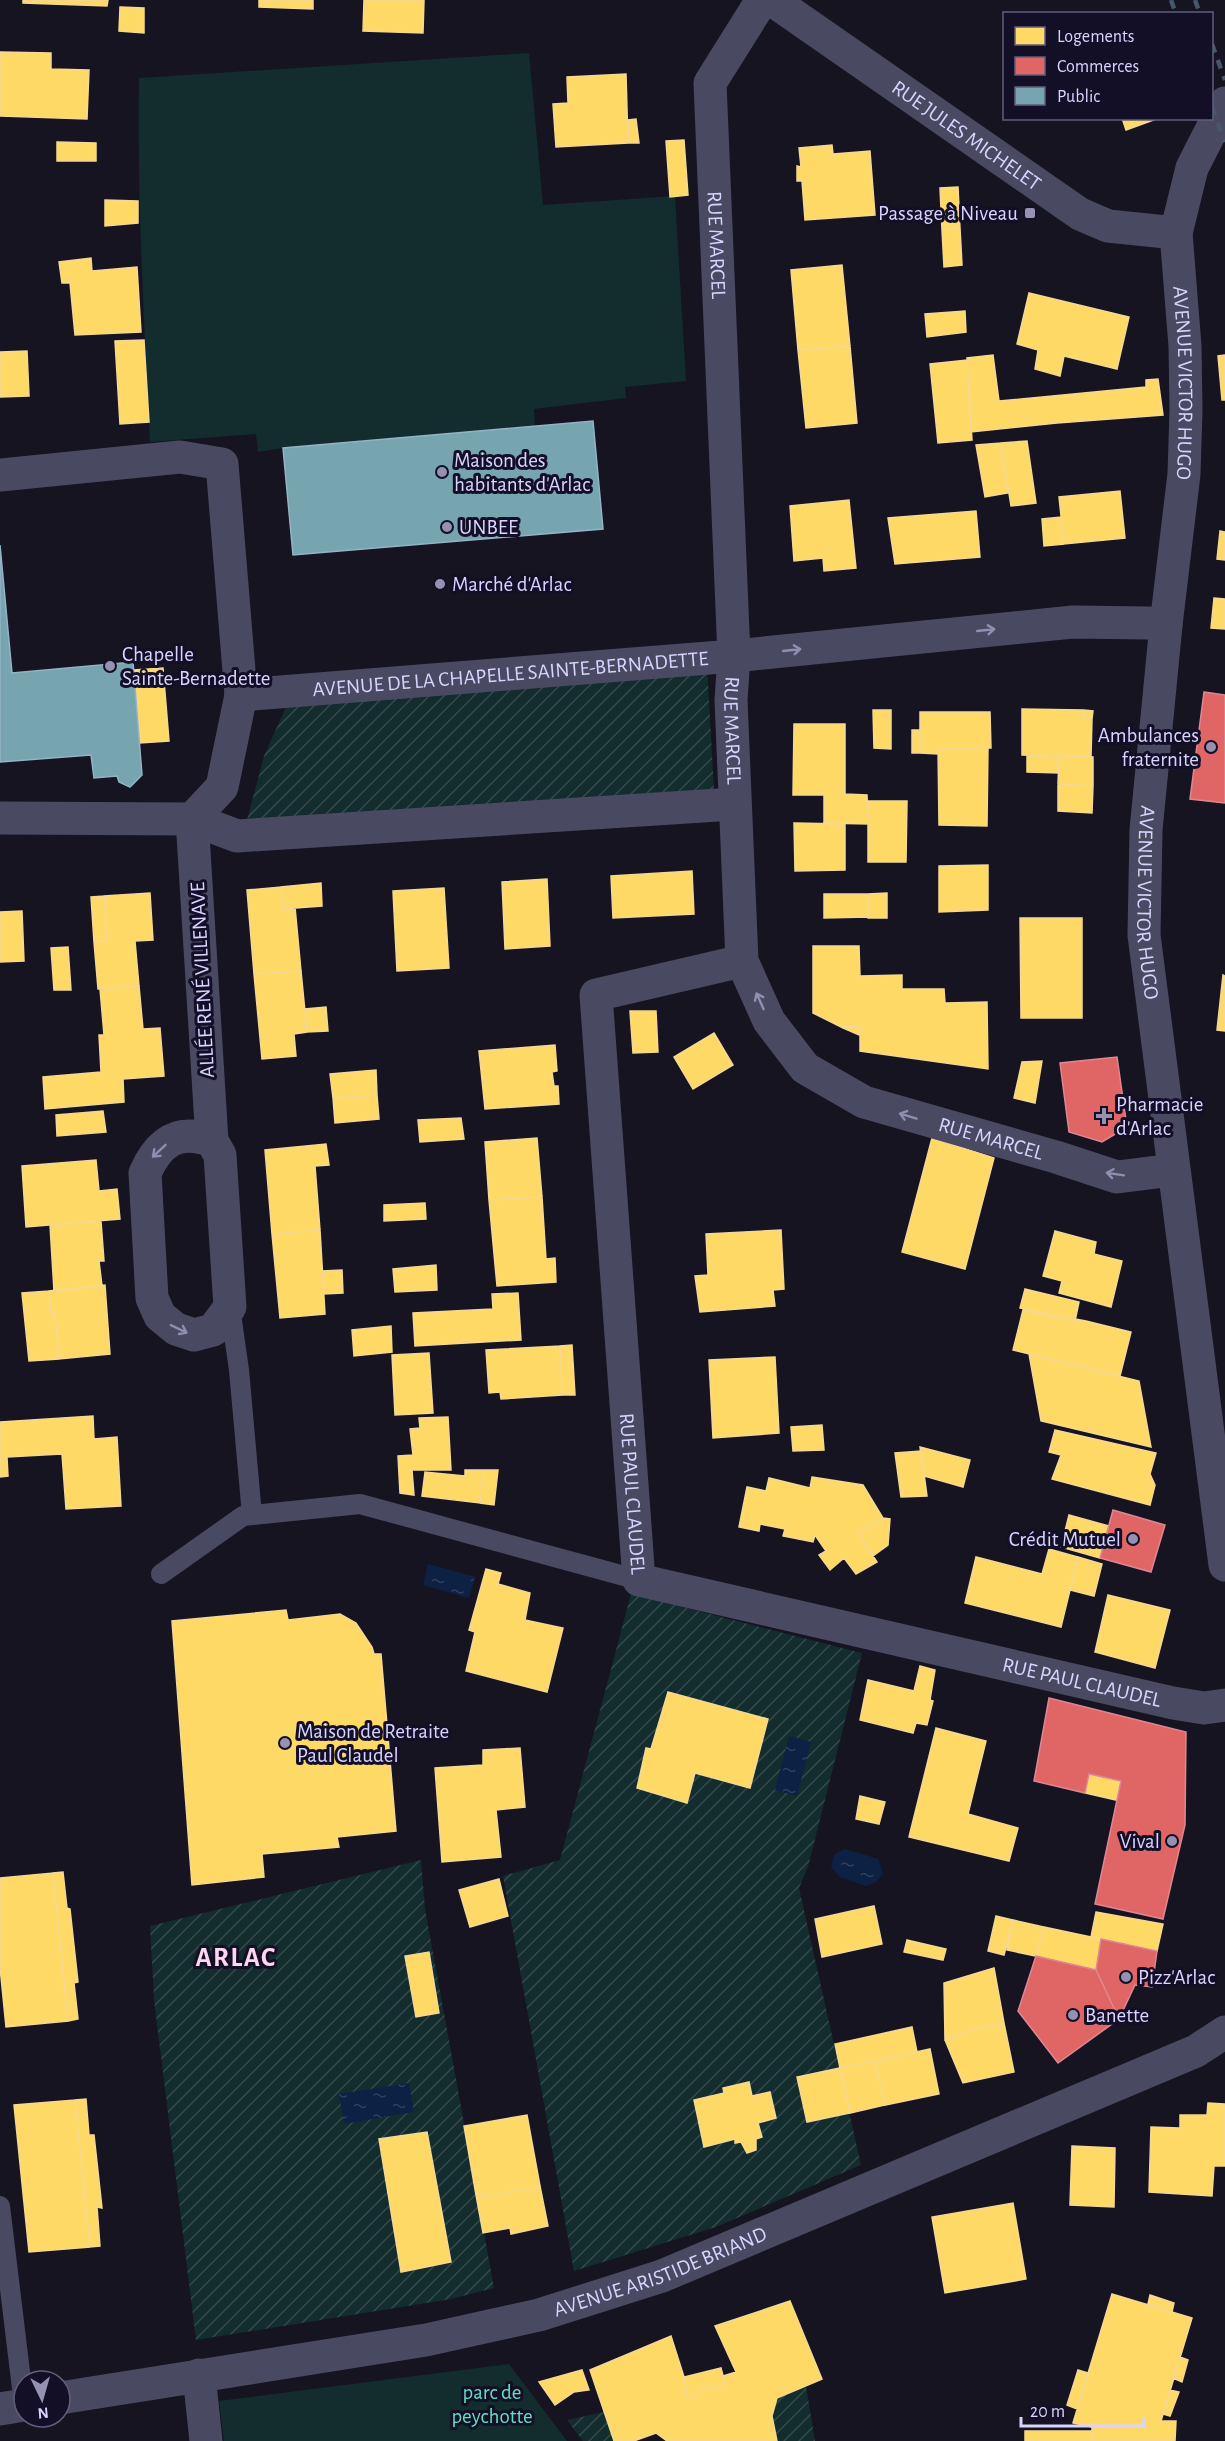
<svg xmlns="http://www.w3.org/2000/svg" width="1225" height="2441" font-family="'Alegreya Sans',sans-serif">
	<style>
		.park { fill: #132c2d }
		.garden { fill: url(#garden-furrows) }
		.water { fill: url(#water-ripples) }
		.homes { fill: #ffd966; stroke: #f4d894; stroke-width: 1.5 }
		.shops { fill: #e06666; stroke: #de8794; stroke-width: 1.5 }
		.public { fill: #76a5af; stroke: #94b3c7; stroke-width: 1.5 }
		.lines { fill: none; stroke-linecap: round; stroke-linejoin: round }
		.service { stroke: #4a4962; stroke-width: 20 }
		.minor { stroke: #4a4962; stroke-width: 33 }
		.tertiary { stroke: #4a4962; stroke-width: 33 }
		.rail { stroke: #43596b; stroke-width: 4.5; stroke-dasharray: 9 8; stroke-linecap: butt }
		.oneway { stroke: #928eb0 }
		.poi-dot { fill: #9591b1; stroke: #130f26; stroke-width: 2 }
		.labels { text-anchor: middle; stroke-width: 6; stroke-linejoin: round; paint-order: stroke }
		.street-label { font-size: 21px; fill: #d9d4ff; stroke: #130f26 }
		.poi-label { font-size: 21px; fill: #d9d4ff; stroke: #130f26; text-anchor: start }
		.park-label { font-size: 21px; fill: #5fe0c0; stroke: #130f26 }
		.district-label { font-size: 27px; font-weight: bold; letter-spacing: 1.5px; fill: #ffd6f0; stroke: #130f26 }
	</style>
	<defs>
		<pattern id="garden-furrows" width="10" height="10" patternUnits="userSpaceOnUse" patternTransform="scale(1.5)"><rect width="10" height="10" fill="#132c2d"/><path d="M-1 1l2-2M0 10L10 0M9 11l2-2" fill="none" stroke="#354a4c"/></pattern>
		<pattern id="water-ripples" width="26" height="14" patternUnits="userSpaceOnUse" patternTransform="scale(1.5)"><rect width="26" height="14" fill="#0d2144"/><path d="M2 4q2-2 4 0t4 0M15 11q2-2 4 0t4 0" fill="none" stroke="#304060"/></pattern>
	</defs>
	<rect width="100%" height="100%" fill="#161421"/>
	<path class="park" d="M529 53 543 205 675 196 686 381 625 387 626 398 534 409 535 426 283 448 258 452 256 434 150 442C144 321 137 199 139 78Z
		M509 2364 567 2441H224L219 2401Z"/>
	<path class="garden" d="M707 665 714 790 247 820 264 756 290 698Z
		M631 1594 862 1653 808 1867 799 1888 861 2165 716 2227 574 2271 503 1876 560 1860Z
		M421 1860 425 1909 494 2288 451 2299 196 2340 154 2000 150 1926Z
		M806 2386 815 2441H778C770 2427 773 2412 777 2398Z
		M604 2412 614 2441H583L567 2420Z"/>
	<path class="water" d="M428 1564 475 1577 469 1598 423 1585Z
		M789 1736 811 1742 797 1796 775 1790Z
		M845 1849 878 1859 883 1873 876 1882 866 1886 840 1877 831 1867 835 1854Z
		M409 2083 414 2112 344 2124 339 2094Z"/>
	<path class="homes" d="M23 0H108L107 6 23 3Z
		M259 0H313V9L259 7Z
		M364 0H424L423 33 363 31Z
		M120 7 144 8V33L119 31Z
		M0 52 51 53V69L89 70 87 119 0 116Z
		M626 74 628 143 556 147 553 104 568 103 567 77Z
		M1122 118H1159L1126 130Z
		M636 119 639 143H628V120Z
		M684 140 688 195 670 197 666 141Z
		M57 142 96 143V161H57Z
		M832 145 833 154 870 151 875 215 805 220 802 181H797V166L801 167 799 148Z
		M958 187 960 228 942 230 940 188Z
		M105 200 138 201V223L105 226Z
		M960 228 962 265 944 267 942 230Z
		M91 258 92 271 137 267 141 332 75 335 70 283H62L59 262Z
		M842 265 850 346 798 350 791 270Z
		M1029 293 1129 317 1117 369 1064 356 1060 376 1035 369 1038 350 1017 344Z
		M965 311 966 332 927 337 925 314Z
		M144 340 149 422 120 424 115 341Z
		M850 346 857 423 806 428 798 350Z
		M27 351 29 396 0 397V352Z
		M993 355 999 401 1146 387V380L1158 379 1163 415 1057 423 971 432 967 358Z
		M1225 355V400H1222L1218 356Z
		M967 360 972 440 938 443 930 364Z
		M1027 441 1036 503 1011 506 1001 443Z
		M1001 443 1008 493 985 497 976 445Z
		M1120 491 1125 538 1064 544 1059 497Z
		M849 500 856 568 824 571 823 558 794 561 790 506Z
		M976 511 980 557 895 564 888 518Z
		M1061 517 1064 544 1044 546 1042 519Z
		M1220 531 1225 532V560L1217 559Z
		M1214 598 1225 599V629L1211 628Z
		M163 668 169 741 140 743 134 670Z
		M1022 709 1084 710 1083 719H1092L1091 757 1022 755Z
		M873 710H891V749L874 748Z
		M1084 710 1093 711 1092 719H1083Z
		M920 712H990L991 748H938V754L920 753Z
		M794 724H845V794L867 795 868 824 824 823V795H793Z
		M912 730H920V753H912Z
		M938 748H988L987 826 939 825Z
		M1027 756H1059V773L1027 772Z
		M1059 756 1093 757V786L1058 784Z
		M1058 784 1093 786 1092 813 1058 811Z
		M868 801H907L906 862H868Z
		M794 823 845 824V870L795 871Z
		M988 865V910L939 912V866Z
		M692 871 694 914 613 918 611 876Z
		M547 879 550 946 505 949 502 882Z
		M321 883 322 906 283 909 281 887Z
		M281 887 283 909 295 907 301 971 254 974 247 890Z
		M444 888 449 968 397 971 393 891Z
		M150 893 153 940 135 941 139 986 98 989 94 942 107 941 104 896Z
		M887 893V918H868V894Z
		M824 894H868V917L824 918Z
		M104 896 107 941 94 942 91 897Z
		M22 911 24 961 0 962V912Z
		M1020 918H1082V1018H1021Z
		M813 946H859L860 976 902 975V989H944L945 1003 987 1002 988 1069 860 1051V1026L843 1028 813 1013Z
		M68 947 71 990H54L51 948Z
		M301 971 307 1032 294 1034 296 1056 262 1059 254 974Z
		M1223 975 1225 976V1031L1217 1030Z
		M139 986 143 1029 160 1028 164 1076 123 1079 124 1102 45 1109 43 1077 101 1072 99 1035H104L100 989Z
		M326 1007 328 1031 307 1032 305 1009Z
		M630 1011H656L658 1052 633 1053Z
		M860 1026 859 1035 843 1028 844 1027Z
		M714 1033 733 1065 693 1089 674 1057Z
		M555 1045 557 1071 552 1072 554 1086H558L559 1104 485 1109 479 1051Z
		M1042 1061 1035 1103 1014 1098 1022 1062Z
		M376 1070 377 1095 333 1098 330 1074Z
		M377 1095 379 1119 335 1123 333 1098Z
		M103 1111 106 1132 57 1136 56 1115Z
		M461 1118 464 1139 420 1142 418 1120Z
		M537 1138 542 1197 489 1200 485 1142Z
		M932 1138 994 1158 965 1269 902 1252Z
		M326 1144 329 1165 315 1166 320 1230 272 1234 265 1150Z
		M96 1160 99 1191 117 1189 120 1219 26 1227 22 1166Z
		M542 1197 546 1259 555 1258 556 1282 497 1286 489 1200Z
		M425 1203 426 1219 384 1221V1205Z
		M101 1221 104 1261H99L102 1286 54 1291 50 1225Z
		M320 1230 325 1314 280 1318 272 1234Z
		M781 1230 784 1289 773 1290 775 1306 700 1312 695 1276 708 1275 706 1234Z
		M1055 1231 1096 1242 1094 1254 1122 1261 1111 1307 1059 1293 1062 1281 1043 1276Z
		M436 1265 437 1290 395 1292 393 1269Z
		M342 1270 343 1293 324 1294 322 1271Z
		M105 1285 110 1354 59 1359 55 1314H51L49 1291Z
		M1025 1289 1079 1302 1075 1321 1020 1308Z
		M49 1291 51 1314H55L59 1359 29 1361 22 1293Z
		M518 1293 521 1340 415 1346 413 1313 493 1309 492 1294Z
		M1023 1310 1075 1321V1319L1086 1321 1131 1332 1120 1376 1013 1350Z
		M391 1326 392 1352 354 1356 352 1330Z
		M572 1345 575 1395H562L560 1346Z
		M560 1346 562 1395 501 1399 500 1392 489 1393 486 1350Z
		M429 1353 433 1413 395 1415 392 1355Z
		M1029 1354 1139 1381 1151 1447 1041 1421Z
		M775 1357 779 1433 713 1438 709 1360Z
		M93 1416 94 1439 117 1437 121 1506 66 1509 62 1454 7 1457 8 1476 0 1477V1422Z
		M448 1417 451 1470H412L414 1495 400 1493 398 1456 413 1455 410 1429 420 1428 419 1418Z
		M822 1425 824 1450 793 1451 791 1427Z
		M1055 1430 1156 1453 1150 1474 1155 1485 1150 1505 1052 1479 1061 1455 1049 1452Z
		M920 1447 970 1460 963 1487 924 1476Z
		M921 1451 927 1496 901 1497 895 1453Z
		M465 1470H484L480 1503 422 1496 425 1472 465 1476Z
		M484 1470H498L494 1505 480 1503Z
		M812 1477 863 1485 883 1518 858 1533 877 1562 856 1574 844 1558 830 1570 819 1555 826 1551 815 1535 813 1542 783 1536 785 1529 760 1524 759 1531 739 1527 747 1487 766 1491 769 1478 810 1488Z
		M1069 1515 1109 1526 1100 1558 1061 1547Z
		M883 1518 890 1519 888 1545 873 1556 858 1533Z
		M1049 1549 1078 1557 1061 1627 965 1603 976 1557 1042 1574Z
		M1078 1557 1102 1564 1094 1596 1070 1590Z
		M486 1569 501 1573 498 1584 530 1593 525 1620 563 1628 547 1692 466 1671 475 1632 469 1630Z
		M1108 1595 1170 1610 1155 1668 1095 1652Z
		M286 1610 288 1620 340 1614 356 1623 372 1647 374 1654H381L396 1831 337 1837 339 1847 262 1854 264 1877 192 1885 172 1621Z
		M920 1666 935 1670 930 1700 933 1701 927 1725 916 1723 913 1733 860 1720 868 1680 914 1691Z
		M668 1692 768 1719 750 1788 695 1773 687 1803 637 1788 646 1748 651 1749Z
		M936 1728 986 1741 968 1814 1018 1828 1009 1861 909 1837Z
		M520 1748 525 1807 496 1810 501 1857 442 1862 435 1768 483 1765V1750Z
		M1089 1774 1121 1781 1116 1800 1085 1793Z
		M860 1796 885 1802 879 1824 856 1819Z
		M63 1872 67 1908 70 1909 78 1982 74 1983 78 2019 68 2021 53 1873Z
		M53 1873 68 2021 6 2027 0 1967V1878Z
		M499 1879 508 1916 470 1927 459 1890Z
		M874 1906 882 1944 822 1957 815 1919Z
		M1096 1912 1163 1924 1157 1951 1091 1937Z
		M996 1916 1013 1920 1004 1955 988 1951Z
		M1013 1920 1044 1927 1036 1956 1007 1950Z
		M1044 1927 1101 1939 1096 1970 1036 1956Z
		M907 1940 946 1949 943 1960 904 1952Z
		M429 1952 439 2013 416 2017 405 1956Z
		M994 1968 1004 2023 978 2028 945 2040 944 1983Z
		M1004 2023 1014 2072 963 2083 945 2040 978 2028Z
		M912 2027 917 2052 840 2068 835 2044Z
		M930 2049 939 2094 885 2105 875 2061Z
		M875 2061 885 2105 850 2113 840 2068Z
		M840 2068 850 2113 807 2122 797 2077Z
		M749 2082 752 2096 770 2092 776 2118 758 2123 762 2137 756 2139V2150L747 2153 741 2142 735 2143V2139L704 2147 694 2100 724 2093 723 2088Z
		M86 2099 89 2135H94L102 2208 97 2207 100 2246 90 2247 75 2100Z
		M75 2100 90 2247 29 2252 14 2105Z
		M1208 2103 1225 2104V2166H1214L1212 2196 1149 2192 1151 2127 1180 2128V2115H1207Z
		M527 2115 540 2186 484 2197V2193L476 2195 464 2126Z
		M427 2132 451 2262 401 2272 379 2139Z
		M1072 2146 1115 2148 1114 2207 1070 2205Z
		M540 2186 548 2226 511 2234 510 2228 483 2233 476 2195 484 2193V2197Z
		M1013 2203 1026 2279 945 2293 932 2217Z
		M1112 2294 1192 2318 1161 2421H1176L1175 2441H1092V2427L1073 2423Z
		M1150 2295 1174 2303 1172 2312 1148 2304Z
		M790 2301 822 2379 777 2398 772 2416 777 2441H667L656 2433 634 2441H614L590 2370 671 2336 684 2377 687 2396H697L698 2390 713 2386 718 2389 726 2387 723 2376 736 2372 715 2326Z
		M1180 2357 1188 2360 1182 2382 1173 2378Z
		M721 2368 726 2387 718 2389 713 2386 698 2390 697 2396H687L684 2377Z
		M582 2370 589 2390 574 2392 555 2405 539 2382Z
		M1078 2370 1088 2373 1077 2409 1067 2405Z
		M1170 2390 1179 2392 1170 2416 1163 2414Z
		M1025 2431H1092V2441H1025Z"/>
	<path class="shops" d="M1204 692 1225 695V803L1190 799Z
		M1117 1057 1127 1127 1102 1142 1069 1132 1060 1063Z
		M1113 1510 1165 1525 1151 1572 1100 1558Z
		M1049 1698 1186 1732 1185 1825 1163 1919 1095 1904 1121 1781 1089 1774 1085 1793 1034 1781Z
		M1101 1939 1157 1951 1152 1987 1135 1985 1119 2019 1096 1970Z
		M1036 1956 1096 1970 1119 2019 1058 2063 1018 2011Z"/>
	<path class="public" d="M593 421 603 529 293 555 283 448Z
		M0 545 12 673 133 662 142 775 130 787 119 782 117 776 94 778 91 755 0 762Z"/>
	<g class="lines">
		<path class="service" d="M230 1307 239 1370 252 1515
			M161 1574 243 1516 360 1504 639 1580
			M0 2206 24 2405"/>
		<g class="minor">
			<path id="s1" d="M762 0 710 83 734 656 731 700 742 961 769 1021 805 1068 864 1102 1056 1157 1117 1177 1173 1170"/>
			<path id="s2" d="M772 0 1080 214 1108 226 1176 233"/>
			<path d="M0 475 180 457 222 464 241 695"/>
			<path id="s3" d="M0 818 192 819 222 787 241 695 734 656 1073 622 1148 623 1166 625"/>
			<path id="s4" d="M742 961 596 995 639 1580 1173 1703 1204 1708 1225 1705"/>
			<path d="M212 1141C178 1128 159 1142 145 1173L152 1298 160 1316 176 1329 194 1335 213 1330 230 1307 220 1155 212 1141 192 819 237 836 734 804"/>
			<path d="M199 2375 206 2441"/>
		</g>
		<g class="tertiary">
			<path id="s5" d="M1225 103 1192 168 1176 233 1185 346 1186 410 1184 474 1166 625 1146 830 1144 935 1225 1565"/>
			<path id="s6" d="M60 2398 426 2340 539 2315 662 2276 1196 2051 1225 2032"/>
			<path d="M0 2409 24 2405"/>
		</g>
		<path class="rail" d="M1171 0 1176 14
			M1195 0 1200 14
			M1212 44 1225 80
			M1212 107 1225 142"/>
	</g>
	<defs><path id="oneway-shaft" d="M-6 0H5M1.5-3L5.5 0L1.5 3" fill="none" stroke-width="1.6" stroke-linecap="round" stroke-linejoin="round" transform="scale(1.5)"/></defs>
	<g class="oneway">
		<use href="#oneway-shaft" transform="translate(986 630) rotate(-6)"/>
		<use href="#oneway-shaft" transform="translate(792 650) rotate(-6)"/>
		<use href="#oneway-shaft" transform="translate(760 1001) rotate(-114)"/>
		<use href="#oneway-shaft" transform="translate(908 1116) rotate(-163)"/>
		<use href="#oneway-shaft" transform="translate(159 1151) rotate(137)"/>
		<use href="#oneway-shaft" transform="translate(1115 1174) rotate(-171)"/>
		<use href="#oneway-shaft" transform="translate(179 1329) rotate(26)"/>
	</g>
	<g class="poi-dot">
		<rect x="1024" y="207" width="12" height="12" rx="3"/>
		<circle cx="442" cy="472" r="6"/>
		<circle cx="447" cy="527" r="6"/>
		<circle cx="440" cy="584" r="6"/>
		<circle cx="110" cy="666" r="6"/>
		<circle cx="1211" cy="747" r="6"/>
		<path d="M1101 1107h6v6h6v6h-6v6h-6v-6h-6v-6h6z"/>
		<circle cx="1133" cy="1539" r="6"/>
		<circle cx="285" cy="1743" r="6"/>
		<circle cx="1172" cy="1841" r="6"/>
		<circle cx="1126" cy="1977" r="6"/>
		<circle cx="1073" cy="2015" r="6"/>
	</g>
	<g class="labels">
		<g class="street-label">
			<text dy="7" stroke="none"><textPath href="#s2" startOffset="237">RUE JULES MICHELET</textPath></text>
			<text dy="7" stroke="none"><textPath href="#s1" startOffset="260">RUE MARCEL</textPath></text>
			<text dy="7" stroke="none"><textPath href="#s5" startOffset="290">AVENUE VICTOR HUGO</textPath></text>
			<text dy="7" stroke="none"><textPath href="#s3" startOffset="600">AVENUE DE LA CHAPELLE SAINTE-BERNADETTE</textPath></text>
			<text dy="7" stroke="none"><textPath href="#s1" startOffset="746">RUE MARCEL</textPath></text>
			<text dy="7" stroke="none"><textPath href="#s5" startOffset="812">AVENUE VICTOR HUGO</textPath></text>
			<text transform="translate(202 980) rotate(-93)" y="7">ALLÉE RENÉ VILLENAVE</text>
			<text dy="7" stroke="none"><textPath href="#s1" startOffset="1302">RUE MARCEL</textPath></text>
			<text dy="7" stroke="none"><textPath href="#s4" startOffset="650">RUE PAUL CLAUDEL</textPath></text>
			<text dy="7" stroke="none"><textPath href="#s4" startOffset="1191">RUE PAUL CLAUDEL</textPath></text>
			<text dy="7" stroke="none"><textPath href="#s6" startOffset="615">AVENUE ARISTIDE BRIAND</textPath></text>
		</g>
		<g class="poi-label">
			<text x="1018" y="220" text-anchor="end">Passage à Niveau</text>
			<text x="454" y="467">Maison des<tspan x="454" dy="24">habitants d'Arlac</tspan></text>
			<text x="459" y="534">UNBEE</text>
			<text x="452" y="591">Marché d'Arlac</text>
			<text x="122" y="661">Chapelle<tspan x="122" dy="24">Sainte-Bernadette</tspan></text>
			<text x="1199" y="742" text-anchor="end">Ambulances<tspan x="1199" dy="24">fraternite</tspan></text>
			<text x="1116" y="1111">Pharmacie<tspan x="1116" dy="24">d'Arlac</tspan></text>
			<text x="1121" y="1546" text-anchor="end">Crédit Mutuel</text>
			<text x="297" y="1738">Maison de Retraite<tspan x="297" dy="24">Paul Claudel</tspan></text>
			<text x="1160" y="1848" text-anchor="end">Vival</text>
			<text x="1138" y="1984">Pizz'Arlac</text>
			<text x="1085" y="2022">Banette</text>
		</g>
		<g class="park-label">
			<text x="492" y="2399">parc de<tspan x="492" dy="24">peychotte</tspan></text>
		</g>
		<g class="district-label">
			<text x="236" y="1966">ARLAC</text>
		</g>
	</g>
	<rect x="1003" y="12" width="210" height="108" fill="#130f26" stroke="#625e7d" stroke-width="1.5"/>
	<rect x="1015" y="27" width="30" height="18" fill="#ffd966" stroke="#625e7d" stroke-width="1.5"/>
	<text x="1057" y="42" font-size="18" fill="#d9d4ff">Logements</text>
	<rect x="1015" y="57" width="30" height="18" fill="#e06666" stroke="#625e7d" stroke-width="1.5"/>
	<text x="1057" y="72" font-size="18" fill="#d9d4ff">Commerces</text>
	<rect x="1015" y="87" width="30" height="18" fill="#76a5af" stroke="#625e7d" stroke-width="1.5"/>
	<text x="1057" y="102" font-size="18" fill="#d9d4ff">Public</text>
	<g transform="translate(42 2399) rotate(175)"><circle r="28" fill="#130f26" stroke="#625e7d" stroke-width="1.5"/>
	<path d="M0-4.5L10 22L0 15L-10 22Z" fill="#9591b1"/>
	<text y="-9" font-size="16" font-weight="bold" text-anchor="middle" fill="#d9d4ff">N</text>
	</g>
	<path d="M1021 2417v9h123v-9" fill="none" stroke="#d9d4ff" stroke-width="3"/>
	<text x="1030" y="2417" font-size="18" fill="#d9d4ff" stroke="#130f26" stroke-width="4.5" paint-order="stroke">20 m</text>
</svg>
